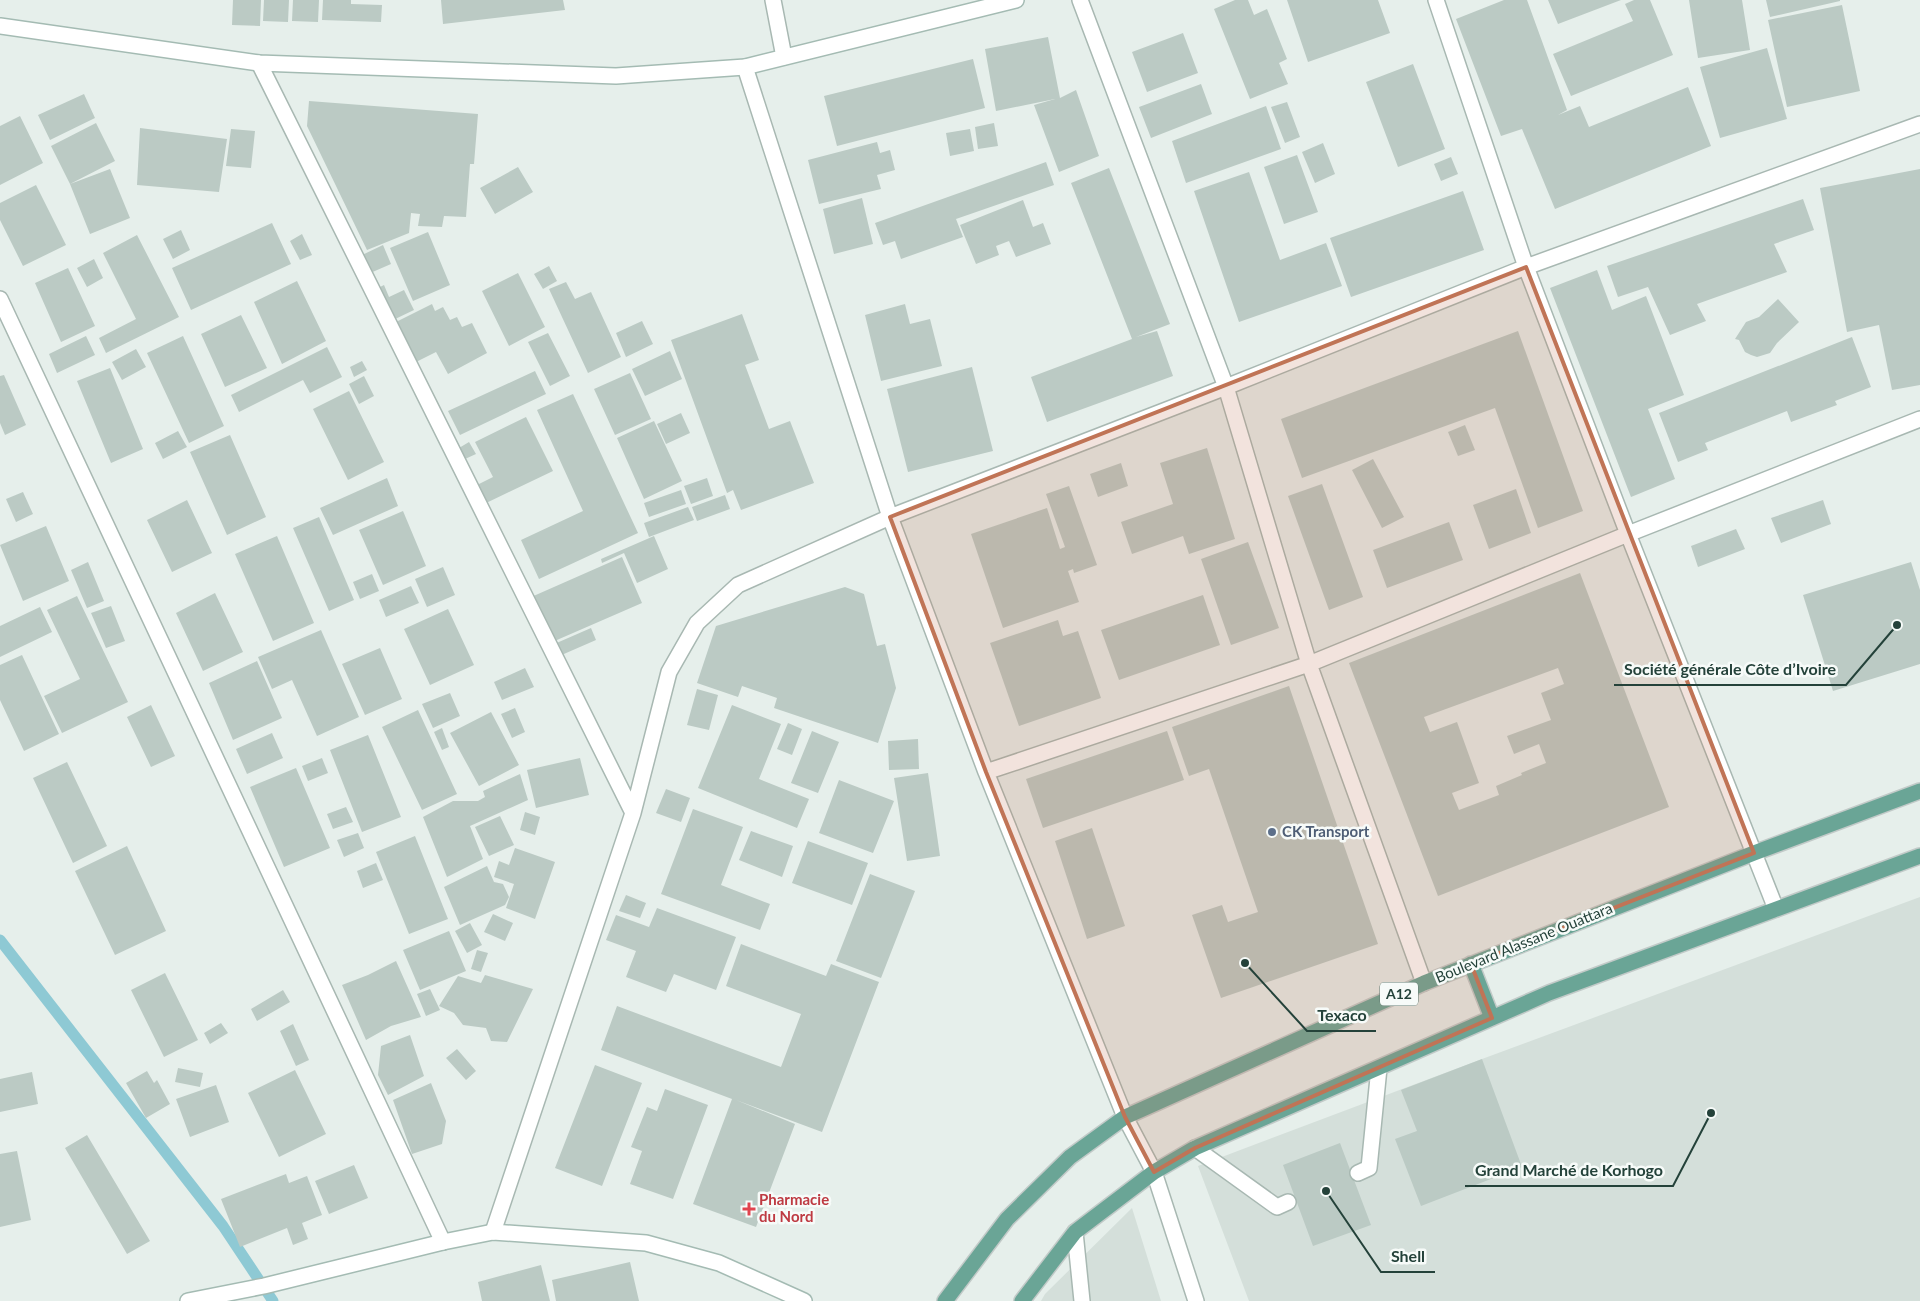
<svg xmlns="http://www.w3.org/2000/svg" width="1920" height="1301" font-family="Lato,sans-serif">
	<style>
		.built { fill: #d4dfda }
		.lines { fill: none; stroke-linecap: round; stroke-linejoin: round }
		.stream { stroke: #8ec9d4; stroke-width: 11 }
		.building { fill: #bbcac4; fill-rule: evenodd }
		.lane-casing { stroke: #a8b8b2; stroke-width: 18 }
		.street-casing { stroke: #a8b8b2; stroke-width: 18 }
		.secondary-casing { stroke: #a4bbb3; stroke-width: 18 }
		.primary-casing { stroke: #c2cac8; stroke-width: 18 }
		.lane { stroke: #fff; stroke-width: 15 }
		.street { stroke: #fff; stroke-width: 15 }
		.secondary { stroke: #fff; stroke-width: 15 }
		.primary { stroke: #6aa596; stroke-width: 15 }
		.marked { fill: #c07456; fill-opacity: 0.2; stroke: #c07456; stroke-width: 4; stroke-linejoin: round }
		.service-dot { fill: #5c6f8a; stroke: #f7fbf9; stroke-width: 2 }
		.health-dot { fill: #e0444e; stroke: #f7fbf9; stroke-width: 2 }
		.labels { text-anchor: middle; stroke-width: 5; stroke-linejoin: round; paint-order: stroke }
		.shield { fill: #f7fbf9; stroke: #637a73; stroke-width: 1 }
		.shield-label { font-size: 14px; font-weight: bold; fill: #24423a }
		.service-label { font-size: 15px; font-weight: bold; fill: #4e5e75; stroke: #f7fbf9; text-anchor: start }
		.street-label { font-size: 15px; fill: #24423a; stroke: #f7fbf9 }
		.health-label { font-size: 15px; font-weight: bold; fill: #be3a42; stroke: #f7fbf9; text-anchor: start }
		.leader { fill: none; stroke: #24423a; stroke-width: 2 }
		.callout-dot { fill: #24423a; stroke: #f7fbf9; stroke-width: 2 }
		.callout-label { font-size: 16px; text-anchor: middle; font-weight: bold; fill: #24423a; stroke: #f7fbf9; stroke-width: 5; stroke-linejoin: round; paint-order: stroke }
	</style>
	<rect width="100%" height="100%" fill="#e6efeb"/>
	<path class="built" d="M1920 897V1301H1249L1198 1166 1482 1059Z
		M1132 1208 1161 1301H1041L1045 1294Z"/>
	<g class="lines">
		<path class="stream" d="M0 940 223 1226 273 1301"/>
	</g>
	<path class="building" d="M233 0H261L260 26 232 25Z
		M264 0H289L288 22 263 21Z
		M293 0H319L318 22 292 21Z
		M323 0H351V4L382 5 381 22 322 20Z
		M441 0H563L565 10 443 24Z
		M1235 0H1248L1254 15 1267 9 1287 59 1279 63 1288 84 1250 99 1214 9Z
		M1287 0H1378L1390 33 1308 62Z
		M1504 0H1527L1567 110 1558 115 1580 106 1589 127 1688 87 1711 146 1555 209 1522 129 1501 136 1456 19Z
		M1548 0H1621L1558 24Z
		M1634 0H1650L1673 55 1571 96 1553 54 1633 21 1625 4Z
		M1689 0H1742L1750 50 1698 58Z
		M1766 0H1840V1L1770 17Z
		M1842 5 1860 91 1787 107 1768 20Z
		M1183 33 1198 73 1147 92 1132 52Z
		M1048 37 1060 98 1076 90 1099 156 1059 172 1034 105 1055 99 996 111 985 49Z
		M1767 48 1787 119 1720 138 1700 67Z
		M973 59 985 108 837 146 824 96Z
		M1413 64 1445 149 1398 167 1366 82Z
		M1201 84 1212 114 1151 138 1139 107Z
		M84 94 95 118 50 140 38 115Z
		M309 101 478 114 474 164H470L466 217 444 216 442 227 418 226 420 214 411 213 409 233 367 250 307 126Z
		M1287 102 1300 137 1285 143 1271 107Z
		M1266 106 1281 149 1186 183 1172 141Z
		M20 116 43 163 0 185V126Z
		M96 123 115 161 70 184 110 169 130 218 90 234 70 184 51 146Z
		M994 123 998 146 978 149 975 127Z
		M140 128 227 139 219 192 137 185Z
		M231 129 255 131 251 168 226 166Z
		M970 129 974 151 950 156 946 133Z
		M877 142 880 153 890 150 895 170 877 175 881 189 819 204 808 160Z
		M1323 143 1335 174 1315 183 1302 152Z
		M1297 155 1318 212 1284 224 1264 167Z
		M1451 157 1458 174 1441 181 1434 164Z
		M1046 162 1054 185 956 219 963 237 901 259 895 241 883 245 875 223Z
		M518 167 533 192 495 214 480 188Z
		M1109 168 1170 324 1136 337 1157 331 1173 376 1047 422 1031 377 1132 339 1071 183Z
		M1920 169V385L1892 390 1879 325 1847 332 1820 188Z
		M1249 172 1280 260 1326 243 1342 286 1239 322 1194 191Z
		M36 185 66 245 23 266 0 220V203Z
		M1463 191 1484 250 1351 297 1330 238Z
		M862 198 873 244 834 254 823 209Z
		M1803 199 1814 230 1774 244 1787 272 1697 304 1706 321 1670 335 1648 287 1618 297 1607 266Z
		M1023 200 1033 227 1043 223 1051 244 1016 257 1009 241 996 246 999 255 976 264 960 225Z
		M272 223 291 264 191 310 172 268Z
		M181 230 190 250 173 259 163 239Z
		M428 232 450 285 413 301 390 248Z
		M302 234 312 255 300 260 290 241Z
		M137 235 179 317 106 353 99 338 136 319 103 253Z
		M383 245 391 264 368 274 360 256Z
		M94 259 103 278 87 287 77 268Z
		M549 266 557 281 543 289 534 274Z
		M68 268 95 326 61 342 35 283Z
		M1597 270 1612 310 1646 296 1684 395 1648 409 1675 479 1631 497 1550 288Z
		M518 273 545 327 509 346 482 291Z
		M297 281 326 341 282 364 254 302Z
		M566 282 575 299 591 292 621 357 588 373 549 289Z
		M384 285 389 297 404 290 414 310 391 321 376 289Z
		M1778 299 1799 322 1777 343 1770 353 1757 357 1751 355 1745 352 1739 340 1735 339 1746 322 1759 317Z
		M432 304 435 311 443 307 450 320 457 317 462 327 472 323 487 353 448 374 436 352 416 362 396 322Z
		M905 304 910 324 930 319 942 366 881 381 865 315Z
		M742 314 759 360 745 365 769 429 790 421 814 483 741 510 733 490 727 493 671 340Z
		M241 315 267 368 225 387 201 334Z
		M642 321 653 344 626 357 616 333Z
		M1518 331 1583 511 1538 528 1495 408 1302 478 1281 419Z
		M548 333 570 376 550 386 528 342Z
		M86 336 95 355 57 373 49 354Z
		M183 336 224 426 189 443 147 353Z
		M1852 337 1871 387 1835 401 1837 405 1791 422 1787 411 1705 443 1708 450 1678 462 1659 413Z
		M327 347 342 377 310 393 303 380 239 412 231 395Z
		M136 349 146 367 122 380 112 362Z
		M670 351 682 379 645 396 632 369Z
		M362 361 367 370 354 377 350 367Z
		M972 367 993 451 908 472 887 389Z
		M110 368 143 449 111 463 77 381Z
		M535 371 546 394 460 435 448 411Z
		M630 373 651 419 615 435 594 389Z
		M4 375 26 425 5 435 0 423V376Z
		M364 376 374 396 359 404 349 384Z
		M349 391 384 462 348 480 313 409Z
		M573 394 638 533 539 579 521 540 583 511 537 410Z
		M681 413 690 433 666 444 657 424Z
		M526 417 553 471 482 505 473 487 493 477 475 442Z
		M654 421 682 481 644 499 617 438Z
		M1465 425 1475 450 1458 456 1448 432Z
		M178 431 187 447 163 459 155 443Z
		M230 435 266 517 227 535 190 452Z
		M469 442 476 454 465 459 459 448Z
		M1207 448 1235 539 1189 554 1183 536 1132 554 1121 522 1173 504 1160 463Z
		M1373 459 1404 517 1382 528 1352 470Z
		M1121 463 1128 486 1098 497 1090 474Z
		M387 478 398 506 333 535 320 508Z
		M707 478 713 496 691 504 684 486Z
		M1322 484 1363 597 1329 610 1288 496Z
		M1069 486 1097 565 1074 573 1073 569 1068 571 1079 602 1003 628 971 534 1047 508 1060 549 1065 547 1046 494Z
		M1516 489 1531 533 1489 549 1473 505Z
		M681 490 686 504 649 517 644 503Z
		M23 492 33 514 16 522 6 499Z
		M725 495 730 509 697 521 692 507Z
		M187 500 212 553 172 572 147 520Z
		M1823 500 1831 524 1781 543 1771 518Z
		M688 507 694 520 649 537 644 523Z
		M403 511 426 566 383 585 359 530Z
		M319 517 354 600 329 611 293 528Z
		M1449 522 1463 560 1387 588 1373 550Z
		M46 526 69 581 23 601 0 545Z
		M1736 529 1745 549 1698 567 1691 546Z
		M277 536 314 623 273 641 235 554Z
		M654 536 668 569 637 583 624 553 602 563 601 559Z
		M1248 542 1279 628 1231 645 1201 559Z
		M622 557 642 603 550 643 529 598Z
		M88 562 104 601 87 608 71 570Z
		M1911 562 1920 590V664L1833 691 1803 595Z
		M443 567 455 595 427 607 415 579Z
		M1580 573 1669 807 1438 896 1349 663ZM1558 668 1564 684 1541 693 1551 720 1507 736 1514 754 1539 744 1546 763 1521 773 1522 775 1496 786 1499 795 1459 810 1452 793 1479 783 1457 722 1430 732 1424 717Z
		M372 574 379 591 360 599 353 582Z
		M411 586 419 603 386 617 379 600Z
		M845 587 864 594 877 646 885 644 896 688 878 743 774 708 777 698 742 686 738 697 697 683 716 626Z
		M215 593 243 652 203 671 176 613Z
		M1203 595 1220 645 1119 680 1101 630Z
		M77 596 128 702 62 733 44 696 80 679 47 610Z
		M111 606 125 641 106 648 91 613Z
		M40 607 52 632 0 657V626Z
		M448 609 474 665 430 685 404 629Z
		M1058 620 1063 636 1078 631 1101 698 1019 726 990 643Z
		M591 628 596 640 557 657 552 645Z
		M321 630 359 717 317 736 292 680 272 689 258 657Z
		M380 648 402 699 365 715 342 664Z
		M22 655 59 734 24 751 0 700V665Z
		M257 661 282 718 233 740 209 683Z
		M525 668 534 687 502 700 494 682Z
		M1289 686 1378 944 1221 998 1192 915 1222 905 1228 922 1258 912 1209 769 1189 776 1172 727Z
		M697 689 718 695 709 730 687 725Z
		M450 693 460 716 433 728 422 704Z
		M151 705 175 756 151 767 127 717Z
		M732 705 781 724 759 779 809 799 797 828 698 788Z
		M515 708 525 732 512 738 501 714Z
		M418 710 457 794 422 810 382 727Z
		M491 712 519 765 479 786 450 733Z
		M788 723 802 729 792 755 777 749Z
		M442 728 449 747 442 750 434 732Z
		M812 731 839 742 818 793 791 783Z
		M1167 731 1184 780 1043 828 1026 779Z
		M272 733 283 758 247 774 236 749Z
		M368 735 401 817 362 832 330 750Z
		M918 739 919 769 889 770 888 741Z
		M322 758 328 773 308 781 302 766Z
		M580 758 589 795 536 808 527 770Z
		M67 762 107 846 73 863 33 778Z
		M296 768 330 848 284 867 250 787Z
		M928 773 940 856 907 861 894 778Z
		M520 774 528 800 470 826 483 859 447 877 423 817 453 801H478L485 797 483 791Z
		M839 780 894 801 873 853 819 833Z
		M666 789 690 798 681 822 656 813Z
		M346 807 353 822 333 829 327 814Z
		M693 809 743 827 721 885 770 904 760 930 661 894Z
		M525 812 540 817 535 835 520 830Z
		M500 816 514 845 489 856 475 827Z
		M1092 828 1125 926 1087 939 1055 841Z
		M751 831 793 846 782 877 739 860Z
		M358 833 364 848 344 857 337 840Z
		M415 836 448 919 409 934 376 852Z
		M808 841 868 863 852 905 792 883Z
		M127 846 166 931 115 955 75 871Z
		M515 848 555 862 535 919 506 908 514 884 494 877 499 861 509 865Z
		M376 863 383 880 363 888 357 871Z
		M487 866 494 882 503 884 509 897 505 905 460 925 444 887Z
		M870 874 915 891 881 978 836 961Z
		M626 895 646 903 640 918 619 911Z
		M657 908 736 937 716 990 674 974 666 992 626 977 636 951 606 940 616 915 649 927Z
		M493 914 513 923 505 941 484 932Z
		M470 923 482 945 467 953 455 931Z
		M449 931 466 971 420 990 403 950Z
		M741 944 826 976 831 964 879 982 822 1132 736 1100 795 1124 756 1227 693 1204 732 1099 601 1050 617 1006 781 1067 801 1014 726 986Z
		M477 950 488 953 481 972 471 969Z
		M396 961 421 1017 391 1026 366 1040 342 985 368 975Z
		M165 973 198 1040 164 1057 131 990Z
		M485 975 533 989 507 1042 491 1041 486 1028 463 1025 454 1013 439 1006 458 976 481 983Z
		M430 989 440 1010 426 1016 417 994Z
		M283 990 290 1002 257 1021 251 1009Z
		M221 1023 228 1033 210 1044 204 1033Z
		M293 1024 309 1060 296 1066 280 1031Z
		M410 1035 424 1076 388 1095 378 1075 381 1046Z
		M457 1049 476 1071 466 1080 446 1058Z
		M1482 1059 1522 1167 1421 1206 1395 1139 1417 1131 1401 1090Z
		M595 1065 642 1083 602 1186 555 1168Z
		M178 1068 203 1073 200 1087 175 1082Z
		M295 1070 326 1134 279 1157 248 1093Z
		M147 1071 154 1083 157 1080 170 1104 146 1118 126 1083Z
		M32 1072 38 1104 0 1112V1079Z
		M431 1083 446 1121 442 1144 412 1154 393 1100Z
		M216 1085 229 1122 190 1137 176 1099Z
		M665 1089 708 1105 673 1199 630 1184 642 1151 631 1147 647 1107 657 1111Z
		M87 1135 150 1241 127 1254 65 1148Z
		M1340 1143 1371 1225 1313 1246 1283 1165Z
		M17 1151 31 1220 0 1227V1154Z
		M354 1165 368 1198 329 1214 315 1181Z
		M286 1174 289 1183 307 1176 322 1215 302 1223 308 1239 293 1245 287 1228 240 1247 221 1199Z
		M630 1262 639 1301H556L552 1280Z
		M541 1265 550 1301H482L478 1282Z"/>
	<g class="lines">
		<g class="lane-casing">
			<path id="lane" d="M1195 1148 1277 1207 1288 1202
				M1358 1173 1369 1168 1379 1068
				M1075 1232 1082 1301"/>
		</g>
		<g class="street-casing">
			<path id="street" d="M773 0 784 57
				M1080 0 1226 387 1309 664 1424 983
				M1436 0 1526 267 1628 534 1776 909
				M259 63 633 813
				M745 67 890 517 986 772 1125 1117 1154 1172 1196 1301
				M0 299 443 1242
				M986 772 1309 664 1628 534 1920 419
				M493 1232 633 813 669 672 697 623 738 585 890 517 1226 387 1526 267 1920 124"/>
		</g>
		<g class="secondary-casing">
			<path id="secondary" d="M0 26 259 63 616 76 745 67 1016 0
				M188 1301 264 1286 443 1242 493 1232 646 1243 719 1263 804 1301"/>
		</g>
		<g class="primary-casing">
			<path id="primary" d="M1471 964 1492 1018
				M945 1301 1007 1219 1070 1157 1125 1117 1424 983 1754 853 1920 791
				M1022 1301 1075 1232 1154 1172 1195 1148 1549 993 1920 856"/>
		</g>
		<use href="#lane" class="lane"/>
		<use href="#street" class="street"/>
		<use href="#secondary" class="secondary"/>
		<use href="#primary" class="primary"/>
	</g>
	<path class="marked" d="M1526 267 1754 853 1471 964 1492 1018 1195 1148 1154 1172 1125 1117 986 772 890 517Z"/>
	<circle class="service-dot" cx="1272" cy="832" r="5"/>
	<path class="health-dot" d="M746.5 1201.5h5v5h5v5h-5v5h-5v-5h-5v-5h5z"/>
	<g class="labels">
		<rect class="shield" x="1380" y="982.5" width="38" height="23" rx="4"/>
		<g class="shield-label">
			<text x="1399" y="999">A12</text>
		</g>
		<g class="service-label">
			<text x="1282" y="837">CK Transport</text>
		</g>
		<g class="street-label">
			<text transform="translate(1524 943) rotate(-22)" y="5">Boulevard Alassane Ouattara</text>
		</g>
		<g class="health-label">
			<text x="759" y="1205">Pharmacie<tspan x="759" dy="17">du Nord</tspan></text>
		</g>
	</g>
	<path class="leader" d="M1897 625L1846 685H1614M1245 963L1307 1031H1376M1711 1113L1673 1186H1465M1326 1191L1381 1272H1435"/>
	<g class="callout-dot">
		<circle cx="1897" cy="625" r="5"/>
		<circle cx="1245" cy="963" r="5"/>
		<circle cx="1711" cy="1113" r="5"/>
		<circle cx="1326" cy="1191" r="5"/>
	</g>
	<g class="callout-label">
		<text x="1730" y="675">Société générale Côte d’Ivoire</text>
		<text x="1342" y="1021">Texaco</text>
		<text x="1569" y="1176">Grand Marché de Korhogo</text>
		<text x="1408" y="1262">Shell</text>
	</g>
</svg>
